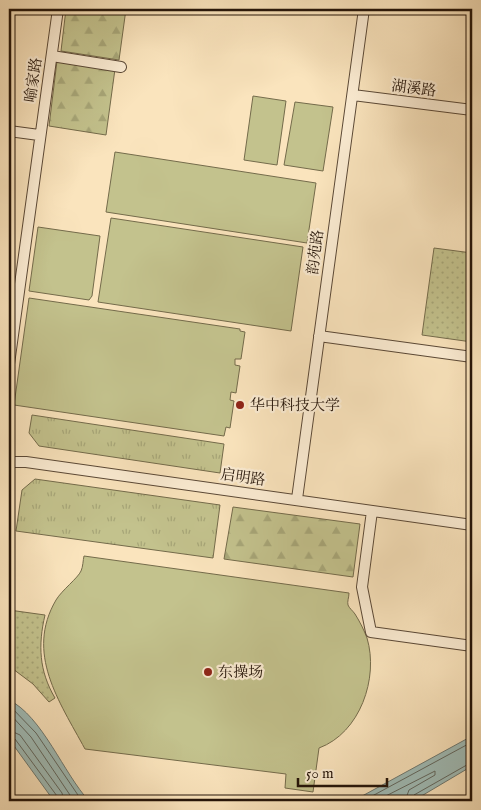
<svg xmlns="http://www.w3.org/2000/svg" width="481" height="810" font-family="'IM FELL English','Noto Serif SC',serif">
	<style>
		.grass { fill: url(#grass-tufts); stroke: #746b4b }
		.forest { fill: url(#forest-firs); stroke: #746b4b }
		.park { fill: url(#park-dots); stroke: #746b4b }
		.garden { fill: #c3c28d; stroke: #746b4b }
		.water { fill: #a0bdb8; stroke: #6e7972 }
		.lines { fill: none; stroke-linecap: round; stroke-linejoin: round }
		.shore { stroke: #626860; stroke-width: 1 }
		.street-casing { stroke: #5a4836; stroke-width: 12 }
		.street { stroke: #fcedd4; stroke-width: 10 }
		.poi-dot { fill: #8f2418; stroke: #fcedd4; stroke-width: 2 }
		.labels { text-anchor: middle; stroke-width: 4.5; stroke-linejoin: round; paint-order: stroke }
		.street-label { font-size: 15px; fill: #241409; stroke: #fcedd4 }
		.poi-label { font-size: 15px; fill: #241409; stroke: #fcedd4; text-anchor: start }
	</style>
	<defs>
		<pattern id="grass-tufts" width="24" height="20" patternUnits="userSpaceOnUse" patternTransform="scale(1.25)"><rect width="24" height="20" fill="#c3c28d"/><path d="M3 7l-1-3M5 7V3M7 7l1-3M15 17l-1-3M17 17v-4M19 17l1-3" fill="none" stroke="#a7a678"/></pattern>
		<pattern id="forest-firs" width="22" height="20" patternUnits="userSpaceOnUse" patternTransform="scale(1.25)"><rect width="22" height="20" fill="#c3c28d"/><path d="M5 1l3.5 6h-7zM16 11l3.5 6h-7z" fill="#a7a678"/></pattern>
		<pattern id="park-dots" width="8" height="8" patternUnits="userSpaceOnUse" patternTransform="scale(1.25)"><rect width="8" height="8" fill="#c3c28d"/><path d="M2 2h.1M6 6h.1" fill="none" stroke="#a7a678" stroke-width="1.8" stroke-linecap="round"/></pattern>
	</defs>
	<rect width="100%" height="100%" fill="#fae4bd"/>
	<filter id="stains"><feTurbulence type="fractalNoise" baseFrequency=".004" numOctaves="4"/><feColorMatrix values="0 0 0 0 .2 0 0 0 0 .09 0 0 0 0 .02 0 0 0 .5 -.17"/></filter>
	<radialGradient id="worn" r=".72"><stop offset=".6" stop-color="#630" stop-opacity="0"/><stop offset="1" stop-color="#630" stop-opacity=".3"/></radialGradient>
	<path class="grass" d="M32 415 224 444 220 473 39 446 29 433Z
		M35 479 220 505 213 558 16 531 22 490Z"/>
	<path class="forest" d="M66 9H126L119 60 61 51Z
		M57 61 115 69 106 135 49 126Z
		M233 507 360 524 353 577 224 559Z"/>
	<path class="park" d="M434 248 472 253V342L422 335Z
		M9 610 45 615C38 645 39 671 55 698L49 702 33 684 9 666Z"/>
	<path class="garden" d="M253 96 286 101 277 165 244 160Z
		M295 102 333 107 323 171 284 165Z
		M115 152 316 183 307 243 106 212Z
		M111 218 303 247 291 331 98 302Z
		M38 227 100 236 92 296 89 300 29 291Z
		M29 298 240 329V331L245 332 241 359H235V365L240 366 236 393 231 392 230 400 234 401 230 428 226 427 224 436 14 405Z
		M84 556 349 593C349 597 347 602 348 605 349 608 353 611 355 614 360 622 364 630 367 638 379 678 360 733 319 748L313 792 285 788 286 774 85 749C59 701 25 653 56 600 62 590 78 578 81 571 83 567 83 560 84 556Z"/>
	<path class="water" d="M9 700C42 716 64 774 89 801H54L9 739Z
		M472 736V766L413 801H353Z"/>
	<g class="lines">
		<path class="shore" d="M9 705 36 733 82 801
			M9 713 31 737 74 801
			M9 730 20 735 62 793 64 801
			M9 737 15 739 57 796 58 801
			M363 801 472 742
			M376 801 435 771V775L409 790 405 801
			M411 801 414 795 472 762"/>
		<g class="street-casing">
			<path id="street" d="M52 56 121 67
				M353 95 472 110
				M9 131 39 135
				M319 336 472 357
				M9 364 58 9
				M9 462H26L472 525
				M297 499 364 9
				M372 511 362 587 371 632 472 646"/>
		</g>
		<use href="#street" class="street"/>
	</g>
	<g class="poi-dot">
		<circle cx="240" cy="405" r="5"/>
		<circle cx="208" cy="672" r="5"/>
	</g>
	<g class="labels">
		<g class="street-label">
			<text transform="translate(33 80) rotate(-81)" y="5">喻家路</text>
			<text transform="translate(414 88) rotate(7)" y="5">湖溪路</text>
			<text transform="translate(315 252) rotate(-83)" y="5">韵苑路</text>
			<text transform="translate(243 477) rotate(8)" y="5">启明路</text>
		</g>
		<g class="poi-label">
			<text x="250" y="410">华中科技大学</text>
			<text x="218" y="677">东操场</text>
		</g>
	</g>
	<rect width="481" height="810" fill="none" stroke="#fae4bd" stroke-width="30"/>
	<rect x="10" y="10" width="461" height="790" fill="none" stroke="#241409" stroke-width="2.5"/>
	<rect x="15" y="15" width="451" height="780" fill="none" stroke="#241409"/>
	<path d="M298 778v8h89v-8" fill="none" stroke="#241409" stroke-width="2.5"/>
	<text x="306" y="778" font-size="15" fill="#241409" stroke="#fcedd4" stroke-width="4" paint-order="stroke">50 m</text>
	<rect width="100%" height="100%" filter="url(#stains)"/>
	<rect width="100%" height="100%" fill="url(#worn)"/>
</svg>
